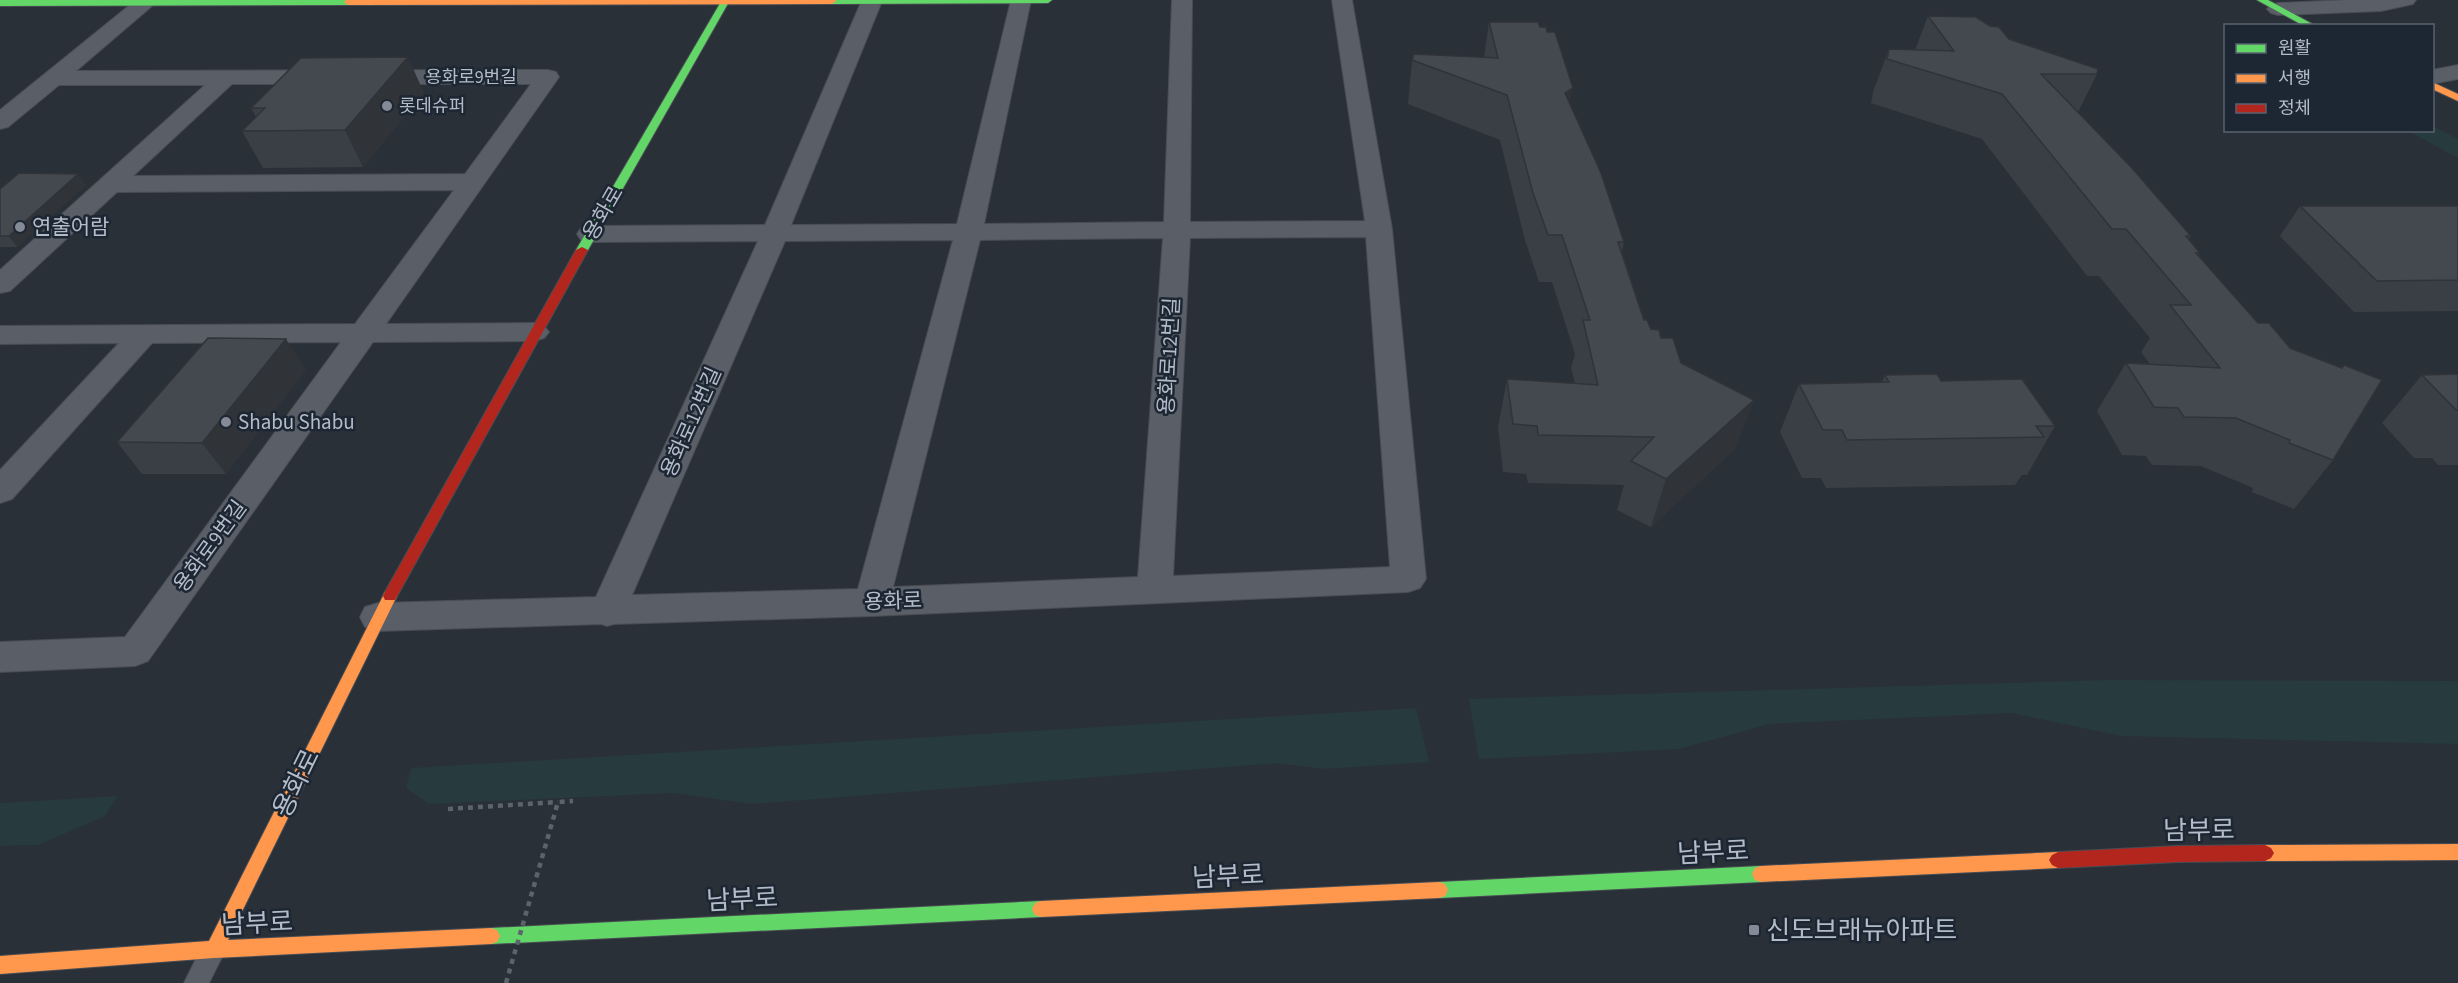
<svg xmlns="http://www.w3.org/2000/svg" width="2458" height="983" font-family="'Source Sans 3','Noto Sans KR',sans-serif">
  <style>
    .green { fill: #273a3e }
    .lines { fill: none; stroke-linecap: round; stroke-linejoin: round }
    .lane-casing { stroke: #484c53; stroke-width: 2 }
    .street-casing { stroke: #484c53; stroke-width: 2 }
    .fast-casing { stroke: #484c53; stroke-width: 2 }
    .slow-casing { stroke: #484c53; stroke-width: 2 }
    .jam-casing { stroke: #484c53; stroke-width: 2 }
    .path { stroke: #5d636a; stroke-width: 4.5; stroke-dasharray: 5 5; stroke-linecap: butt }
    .lane { fill: #5a5e66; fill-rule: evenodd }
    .street { fill: #5a5e66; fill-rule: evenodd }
    .fast { fill: #63d668; fill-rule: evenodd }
    .slow { fill: #ff974d; fill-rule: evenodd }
    .jam { fill: #b3261e; fill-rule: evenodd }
    .path-bridge { stroke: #5d636a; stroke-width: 4.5; stroke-dasharray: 5 5; stroke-linecap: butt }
    .wall { fill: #3a3f45 }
    .shaded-wall { fill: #303338 }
    .building { fill: #444950; stroke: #303338; stroke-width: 1.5 }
    .poi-dot { fill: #848b96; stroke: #1d2633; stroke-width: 2 }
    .labels { text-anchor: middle; stroke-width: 5; stroke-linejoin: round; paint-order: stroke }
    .far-street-label { font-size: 18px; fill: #b4bcc9; stroke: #1d2633 }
    .far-poi-label { font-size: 18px; fill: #b4bcc9; stroke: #1d2633; text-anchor: start }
    .street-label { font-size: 21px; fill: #b4bcc9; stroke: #1d2633 }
    .poi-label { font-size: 21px; fill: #b4bcc9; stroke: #1d2633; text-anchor: start }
    .near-street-label { font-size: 26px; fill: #b4bcc9; stroke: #1d2633 }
    .near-poi-label { font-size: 26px; fill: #b4bcc9; stroke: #1d2633; text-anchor: start }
  </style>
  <rect width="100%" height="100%" fill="#2a3038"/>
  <!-- green -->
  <path class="green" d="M2433 126 2458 139V158L2408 131 2432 130Z
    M2108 680 2458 681V744L2121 736 2012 713 1769 724 1679 749 1479 759 1469 699Z
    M1416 708 1429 762 1324 769 1277 763 751 804 674 793 429 804 406 788 411 768Z
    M118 796 105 816 38 845 0 846V803Z"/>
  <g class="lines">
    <!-- lane casing -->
    <g class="lane-casing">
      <path id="lane" d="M213 940 222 943 225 951 209 983H184L204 943Z"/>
    </g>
    <!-- street casing -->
    <g class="street-casing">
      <path id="street" d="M136 0H159L76 71 548 70 556 72 559 77 386 324 534 323 544 326 549 332 544 338 534 341 373 342 148 661 135 666 0 672V642L125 637 341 342 152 343 12 499 0 503V470L119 343 0 344V326L355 324 454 190 117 192 10 291 0 293V270L205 85H59L8 127 0 129V110ZM232 84H531L465 174 133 176Z
        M862 0 882 1 791 225 957 224 1011 0H1031L984 224 1164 222 1172 0H1192L1190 222 1365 221 1332 0H1352L1392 229 1426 579 1420 588 1408 592 872 616 614 624 607 626 601 624 378 631 365 627 360 617 365 607 378 603 596 597 758 241 590 242 581 240 577 234 581 228 590 226 765 225ZM1366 237 1390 567 1173 576 1190 238ZM1163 238 1138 577 893 587 980 240ZM953 240 858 589 632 595 785 241Z
        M2347 0H2416L2413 4 2381 11 2278 15 2271 13 2267 9 2271 5 2278 3Z
        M2458 65V79L2432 84V70Z"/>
    </g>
    <!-- fast casing -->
    <g class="fast-casing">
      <path id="fast" d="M0 0H350L352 2 348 5 0 6Z
        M722 0H730L588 250 582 253 578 252 576 250Z
        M828 0H1052L1048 3 832 4Z
        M2257 0H2268L2316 26H2304Z
        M1761 866 1767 868 1770 874 1767 880 1761 882 1439 898 1433 896 1430 890 1433 884 1439 882Z
        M1041 901 1047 903 1050 909 1047 915 1041 917 491 944 485 942 482 936 485 930 491 928Z"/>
    </g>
    <!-- slow casing -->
    <g class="slow-casing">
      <path id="slow" d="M346 0H836V1L832 4 348 5 344 2Z
        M2432 82 2458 94V101L2432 89Z
        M390 590 395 592 397 596 228 940 491 928 497 930 500 936 497 942 491 944 214 958 0 974V956L209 941 383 596 385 592Z
        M2458 844V860L2265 861 2259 858 2256 853 2259 848 2265 845Z
        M2058 852 2064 855 2067 860 2064 865 2058 868 1761 882 1755 880 1752 874 1755 868 1761 866Z
        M1439 882 1445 884 1448 890 1445 896 1439 898 1041 917 1035 915 1032 909 1035 903 1041 901Z"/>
    </g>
    <!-- jam casing -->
    <g class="jam-casing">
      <path id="jam" d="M582 247 588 250 395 600H385L383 596 385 592 576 250Z
        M2265 845 2271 848 2274 853 2271 858 2265 861 2178 862 2058 868 2052 865 2049 860 2052 855 2058 852 2178 846Z"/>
    </g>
    <!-- path -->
    <path class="path" d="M448 809 558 802"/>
    <!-- lane -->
    <use href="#lane" class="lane"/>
    <!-- street -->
    <use href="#street" class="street"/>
    <!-- fast -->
    <use href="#fast" class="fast"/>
    <!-- slow -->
    <use href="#slow" class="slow"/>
    <!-- jam -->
    <use href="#jam" class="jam"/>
    <!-- path-bridge -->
    <path class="path-bridge" d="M506 983 558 802 573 801"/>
  </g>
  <!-- wall -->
  <path class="wall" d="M1928 16 2009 39 2097 74 2078 112 2191 236 2189 240 2200 253 2199 255 2333 460 2294 509 2252 492 2253 488 2201 466 2152 465 2146 456 2122 455 2097 411 2126 363 2150 364 2141 352 2150 338 2099 276H2087L1982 139 1871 103 1873 92 1889 49 1915 50Z
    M1489 22 1570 105 1624 242 1622 251 1644 320 1651 329 1661 338 1681 363 1736 448 1651 527 1617 510 1624 485 1528 483 1526 474 1503 472 1498 427 1507 379 1575 383 1571 368 1575 354 1552 282H1539L1525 240 1500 140 1408 104 1412 60 1484 57Z
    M424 93 363 167 263 168 242 131 256 117 251 108Z
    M78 174 86 185 17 247H0V189Z
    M2300 206H2458V311L2354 312 2280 236Z
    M306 370 226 474H142L117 442Z
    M2458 374V465H2438L2432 458H2414L2382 423 2422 375Z
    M1885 375 1941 381 2055 426 2027 475H2022L2015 485 1826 488 1821 478H1802L1780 432 1799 384 1882 382Z"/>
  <!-- shaded-wall -->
  <path class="shaded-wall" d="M408 57 424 93 363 167 345 130Z
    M1573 88 1565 132V93Z
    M78 174 86 185 17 247 9 236Z
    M286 339 306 370 226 474 202 443Z
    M1754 400 1736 448 1651 527 1666 479Z"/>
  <!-- building -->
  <path class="building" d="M1928 16 1976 17 1990 26 1999 27 2009 39 2098 69 2097 74H2041L2131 167 2191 236H2186L2200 253H2196L2258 323H2269L2290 348 2342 368 2344 365 2382 380 2333 460 2289 443 2290 440 2236 418 2184 417 2178 408 2154 407 2126 363 2220 368 2170 305H2191L2126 229H2112L2002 94 1887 59 1889 49 1954 51Z
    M1489 22H1538L1540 27H1546L1547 32H1555L1573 88 1565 93 1601 173 1624 242H1618L1644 320H1647L1651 329 1659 330 1661 338H1673L1681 363 1754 400 1666 479 1631 461 1654 437 1538 435 1537 426 1513 424 1507 379 1598 385 1583 320H1590L1562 235H1548L1533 193 1507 95 1412 60 1414 54 1498 58Z
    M408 57 345 130 242 131 265 108H251L301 58Z
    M19 173 78 174 9 236H0V189Z
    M2300 206H2458V280L2377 281Z
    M208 338 286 339 202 443 117 442Z
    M1937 374 1941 381 2022 379 2055 426H2036L2044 437 1847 440 1842 430H1823L1799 384 1889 382 1885 375Z
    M2458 374V410H2456L2422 375Z"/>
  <!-- markers -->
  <g class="poi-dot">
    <circle cx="387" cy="106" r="6"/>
    <circle cx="20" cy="227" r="6"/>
    <circle cx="226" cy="422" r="6"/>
    <rect x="1748" y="924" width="12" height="12" rx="3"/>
  </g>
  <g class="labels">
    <!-- far-street labels -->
    <g class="far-street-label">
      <text x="471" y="83">용화로9번길</text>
    </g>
    <!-- far-poi labels -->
    <g class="far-poi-label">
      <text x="399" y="112">롯데슈퍼</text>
    </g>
    <!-- street labels -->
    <g class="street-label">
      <text transform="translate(603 213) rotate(-60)" y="7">용화로</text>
      <text transform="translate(1169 356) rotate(-87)" y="7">용화로12번길</text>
      <text transform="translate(691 422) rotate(-66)" y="7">용화로12번길</text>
      <text transform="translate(210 546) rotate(-54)" y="7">용화로9번길</text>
      <text transform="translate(893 601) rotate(-2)" y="7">용화로</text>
    </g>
    <!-- poi labels -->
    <g class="poi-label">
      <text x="32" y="234">연출어람</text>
      <text x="238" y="429">Shabu Shabu</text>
    </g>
    <!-- near-street labels -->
    <g class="near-street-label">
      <text transform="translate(296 783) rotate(-64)" y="9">용화로</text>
      <text transform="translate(2199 830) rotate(-1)" y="9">남부로</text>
      <text transform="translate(1713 852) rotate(-3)" y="9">남부로</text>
      <text transform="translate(1228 876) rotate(-3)" y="9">남부로</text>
      <text transform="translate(742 899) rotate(-3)" y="9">남부로</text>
      <text transform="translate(257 923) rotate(-3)" y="9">남부로</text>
    </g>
    <!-- near-poi labels -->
    <g class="near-poi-label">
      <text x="1766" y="939">신도브래뉴아파트</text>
    </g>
  </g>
  <!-- legend -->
  <rect x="2224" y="24" width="210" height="108" fill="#1d2633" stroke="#59626f" stroke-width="1.5"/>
  <rect x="2236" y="44" width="30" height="9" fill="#63d668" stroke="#59626f" stroke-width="1.5"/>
  <text x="2278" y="54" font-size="18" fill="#b4bcc9">원활</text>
  <rect x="2236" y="74" width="30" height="9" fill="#ff974d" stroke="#59626f" stroke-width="1.5"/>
  <text x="2278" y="84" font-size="18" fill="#b4bcc9">서행</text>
  <rect x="2236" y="104" width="30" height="9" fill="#b3261e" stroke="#59626f" stroke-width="1.5"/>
  <text x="2278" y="114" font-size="18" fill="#b4bcc9">정체</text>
</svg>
